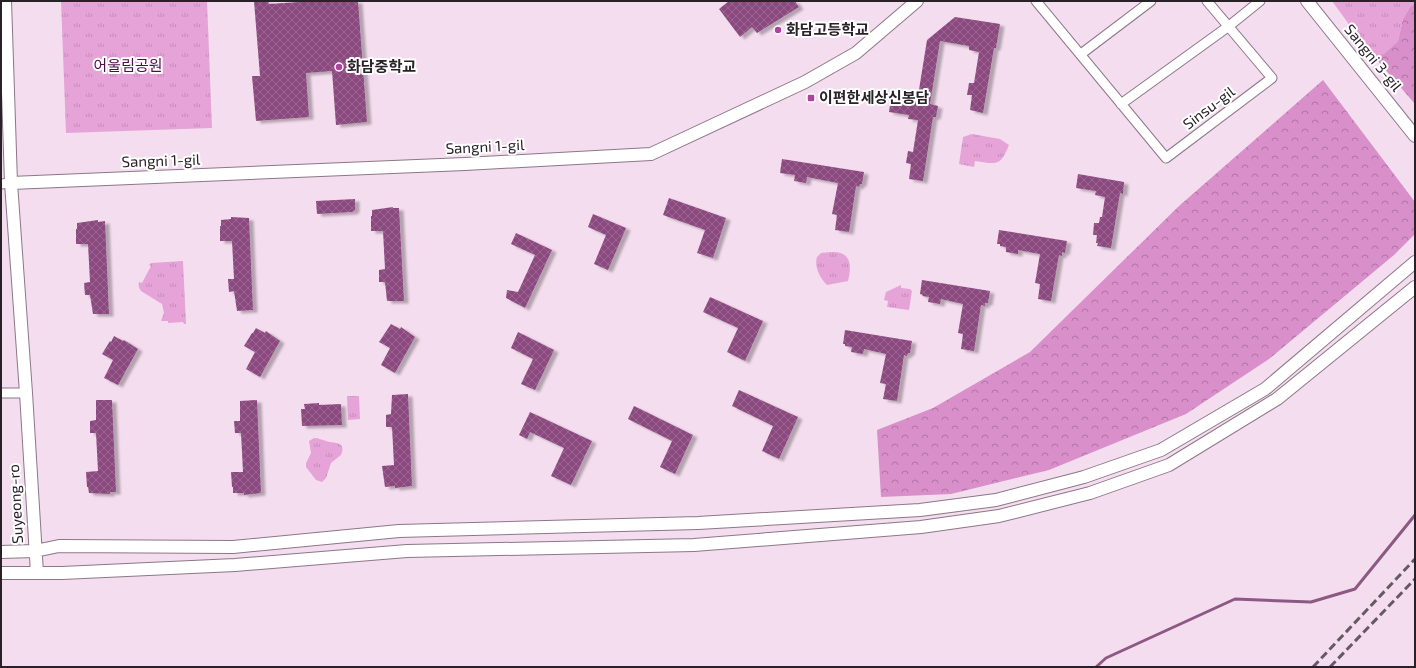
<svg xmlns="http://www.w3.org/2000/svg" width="1416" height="668" font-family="'Exo 2','Noto Sans KR',sans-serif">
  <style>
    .grass { fill: url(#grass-tufts) }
    .forest { fill: url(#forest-crowns) }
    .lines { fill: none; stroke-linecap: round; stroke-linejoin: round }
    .stream { stroke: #8c5983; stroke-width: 3 }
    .building { fill: url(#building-cross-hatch); filter: url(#shadow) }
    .street-casing { stroke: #8c7787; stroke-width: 11 }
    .secondary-casing { stroke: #8c7787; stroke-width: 14 }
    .street { stroke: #fff; stroke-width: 9 }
    .secondary { stroke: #fff; stroke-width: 12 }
    .rail { stroke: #655963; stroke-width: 3; stroke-dasharray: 8 4; stroke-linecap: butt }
    .poi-dot { fill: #b042a0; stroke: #fff; stroke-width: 1.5 }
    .labels { text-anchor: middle; stroke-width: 4; stroke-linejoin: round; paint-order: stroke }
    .poi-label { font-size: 15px; font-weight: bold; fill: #292128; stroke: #fff; text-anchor: start }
    .street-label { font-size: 15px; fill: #292128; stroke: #fff }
    .park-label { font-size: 15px; fill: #4f0e47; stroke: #fff }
  </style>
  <defs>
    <pattern id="grass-tufts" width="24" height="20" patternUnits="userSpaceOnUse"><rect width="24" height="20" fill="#e6a3d8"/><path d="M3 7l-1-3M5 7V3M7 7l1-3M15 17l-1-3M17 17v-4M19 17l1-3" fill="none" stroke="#c58cb9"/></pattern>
    <pattern id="forest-crowns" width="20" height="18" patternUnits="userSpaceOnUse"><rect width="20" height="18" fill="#d98fca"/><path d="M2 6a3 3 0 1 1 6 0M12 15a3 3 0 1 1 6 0" fill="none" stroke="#b074a4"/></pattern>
    <pattern id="building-cross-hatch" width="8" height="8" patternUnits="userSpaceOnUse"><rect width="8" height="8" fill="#8c4980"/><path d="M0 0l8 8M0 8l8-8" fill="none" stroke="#996690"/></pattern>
    <filter id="shadow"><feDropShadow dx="4.5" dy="2.5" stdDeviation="1" flood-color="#0004"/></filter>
  </defs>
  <rect width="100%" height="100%" fill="#f4ddee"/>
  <!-- grass -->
  <path class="grass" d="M61 1H207L212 128 66 133Z
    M1332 1H1415V3L1410 7 1403 19 1398 41 1377 60 1361 46 1348 23Z
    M972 134 1000 139 1009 145C1000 167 997 164 975 161L974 167 959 164 963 137Z
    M831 252C851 251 852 265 848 281L827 285C820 278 814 267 817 257L821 253Z
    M183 261 186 324H184L183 322 168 323V321H161L164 313 162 304 141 291C139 288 138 286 139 282L142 283 151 266 149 265 151 263Z
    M901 285V288L910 289 912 291 909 310 887 307 888 301 884 300 886 292Z
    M347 396H359L360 419 348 420Z
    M314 438C319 438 322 440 326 441 333 444 347 440 341 455L331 463 326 478 322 482 316 480 306 467V463L311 453 309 441Z"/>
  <!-- forest -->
  <path class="forest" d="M1415 3V104L1377 60 1398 41 1403 19 1410 7Z
    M1323 80 1415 202V234L1394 255 1269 359 1186 414 1049 470 951 494 881 497 877 430 933 408 1030 352 1179 206Z"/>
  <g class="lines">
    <!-- stream -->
    <path class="stream" d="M1096 667 1106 658 1235 599 1311 602 1355 589 1415 515"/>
  </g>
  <!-- building -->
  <path class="building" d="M254 1H268L269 4 314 1H358L367 122 336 125 332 71 306 73 309 117 256 121 252 76H260Z
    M729 1H795L799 7 757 33 752 27 740 37 719 9Z
    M955 17 1000 24 996 48H994L983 113 970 110 972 95H967L969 83H974L979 52 969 50V46L940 41 930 104 938 106 936 117H933L923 181 909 179 911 164 906 163 908 151 913 152 918 120 908 119 909 115 889 112 891 98 917 102 927 40Z
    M782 159 864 172 862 184H860L859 187 856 186 849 232 835 230 837 215 832 214 838 183 807 177 806 183 794 181 795 175 780 173Z
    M1078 174 1124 182 1123 194 1120 193 1111 248 1097 246 1098 243H1096L1097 235H1093L1094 223H1099L1100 217H1102L1105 197 1095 195 1096 191 1076 188Z
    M669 198 726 218 713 258 697 253 705 230 663 215Z
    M355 199V210L352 212 317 214 316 201Z
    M393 207V208H399L404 301H387L385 282H379V270L385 269 383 231H371V216H372V210Z
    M593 214 626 228 608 270 594 264 606 235 588 227Z
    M231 217 249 218 253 310 237 311 234 291 229 292 228 279H234L232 241H220V226H221V220L231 219Z
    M98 220V222L105 221 109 314H93L90 295H85L84 283 90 282 88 244H76V229H77V223Z
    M999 230 1067 241 1065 253 1062 252V256L1059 255 1051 301 1038 299 1040 284 1035 283 1040 254 1018 250V254L1006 252V247L1000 246V244H997Z
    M516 233 552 250 525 308 506 298 507 290 518 292 535 255 511 244Z
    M922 280 990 291 988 303H985V306L981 305 974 351 961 349 963 334 958 333 963 304 941 299 940 304 928 302 929 297 922 296 923 295 920 294Z
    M710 297 763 321 745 361 727 352 738 328 703 312Z
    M391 324 400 329 401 327 415 337 395 373 381 365 390 348 379 342Z
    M256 328 265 333 266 331 280 341 260 377 246 369 255 352 244 346 252 333H253Z
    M845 330 912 341 910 353H908L907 356 904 355 897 401 883 399 886 384 880 383 886 354 864 349 863 354 851 352 852 347 845 346V344H843Z
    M518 332 554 350 535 390 521 384 533 359 511 348Z
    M114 336 123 341 124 340 138 349 118 385 104 378 113 360 102 354 110 341 111 342Z
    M739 390 798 417 779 459 762 451 773 426 732 406Z
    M408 394 412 486 395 488V486L385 487 382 466 394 465 392 427H386V415L391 414 392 395Z
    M96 400H112L116 492H110V494L89 493 88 487H87L86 472 98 471 96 433H90V421L96 420Z
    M257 400 261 493 244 495V493H233V487H232L231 472H243L241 433H235L234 421H240V401Z
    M319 403V405L341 404 342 425 302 426 301 409H305L304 404Z
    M634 406 693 435 675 474 660 467 672 441 628 419Z
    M530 412 592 441 571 485 551 476 564 448 530 432 527 439 519 435Z"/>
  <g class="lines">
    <!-- street casing -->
    <g class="street-casing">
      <path id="street" d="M1036 1 1166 158 1272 78 1207 1
        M1081 54 1151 1
        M1121 104 1229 26 1260 1
        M1 184 11 183
        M1 393H26"/>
    </g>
    <!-- secondary casing -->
    <g class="secondary-casing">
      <path id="secondary" d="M5 1 11 183 26 393 37 573
        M1307 1 1415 136
        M11 183 465 164 651 154 805 82 856 53 917 1
        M1 552 35 551 59 546 233 547 399 531 698 523 920 510 996 500 1084 477 1161 450 1265 389 1415 262
        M1 573H62L235 565 407 551 694 545 921 527 999 516 1090 493 1169 465 1277 399 1415 287"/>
    </g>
    <!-- street -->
    <use href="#street" class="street"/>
    <!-- secondary -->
    <use href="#secondary" class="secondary"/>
    <!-- rail -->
    <path class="rail" d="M1313 667 1415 559
      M1330 667 1415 579"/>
  </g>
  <!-- markers -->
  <g class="poi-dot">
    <circle cx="778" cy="30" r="4"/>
    <circle cx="339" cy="67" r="4"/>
    <rect x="807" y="94" width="8" height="8" rx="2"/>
  </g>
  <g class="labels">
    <!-- poi labels -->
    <g class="poi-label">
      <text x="786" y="35">화담고등학교</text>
      <text x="347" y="72">화담중학교</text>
      <text x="819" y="103">이편한세상신봉담</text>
    </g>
    <!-- street labels -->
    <g class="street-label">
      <text transform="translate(1373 58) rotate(51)" y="5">Sangni 3-gil</text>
      <text transform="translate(1209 108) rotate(-37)" y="5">Sinsu-gil</text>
      <text transform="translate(485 147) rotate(-3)" y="5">Sangni 1-gil</text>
      <text transform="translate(161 161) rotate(-2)" y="5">Sangni 1-gil</text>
      <text transform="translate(16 504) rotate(-93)" y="5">Suyeong-ro</text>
    </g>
    <!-- park labels -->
    <g class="park-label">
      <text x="128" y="71">어울림공원</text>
    </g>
  </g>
  <!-- border -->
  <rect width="1416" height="668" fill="none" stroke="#292128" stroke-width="4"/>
</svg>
